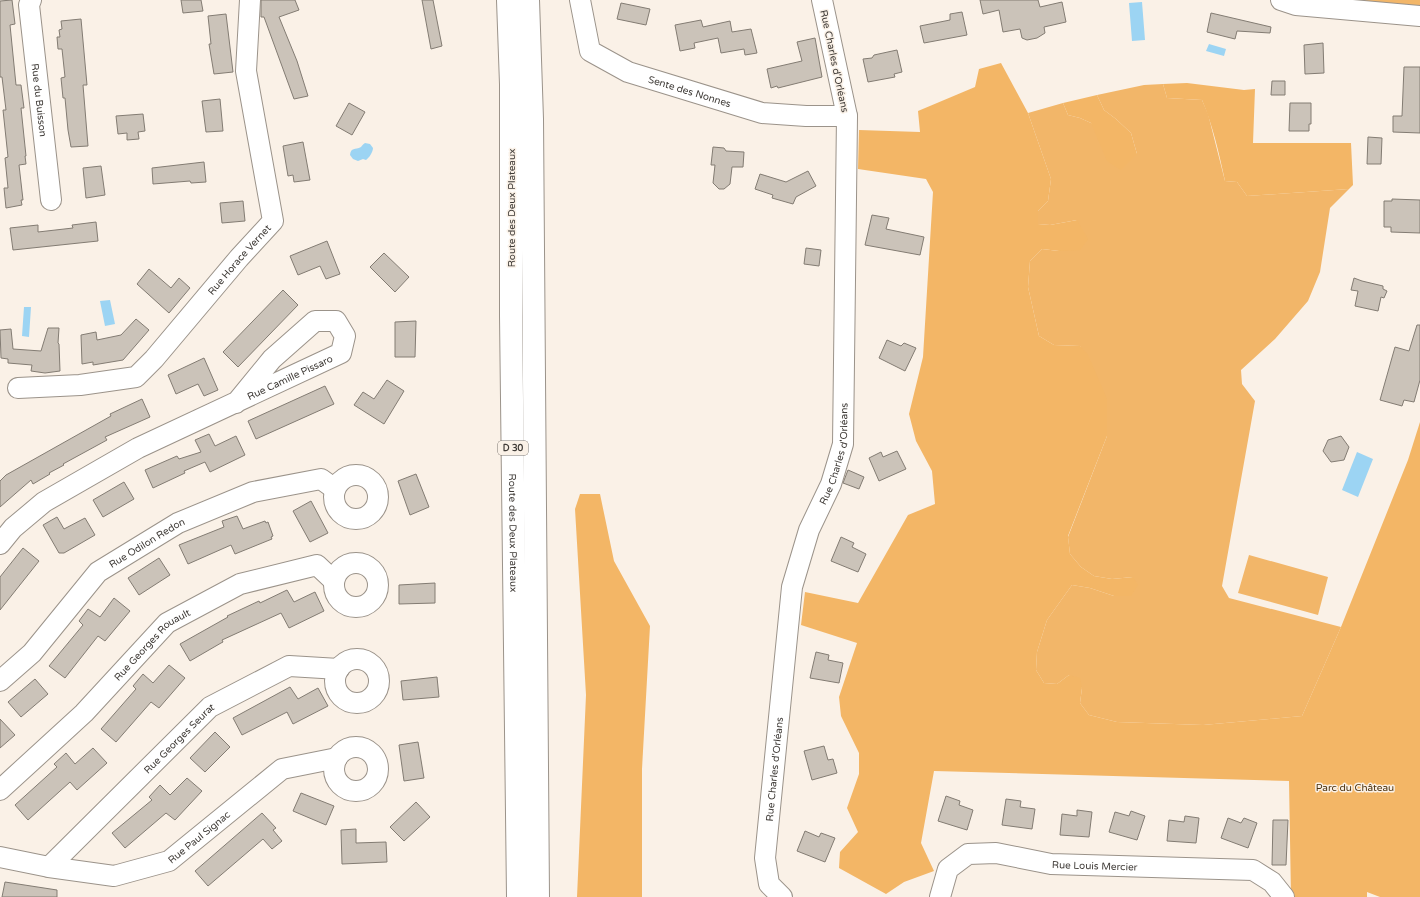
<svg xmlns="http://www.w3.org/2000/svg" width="1420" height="897" font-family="'Varela Round',sans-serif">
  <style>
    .green { fill: #f2b669 }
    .forest { fill: #f3b666 }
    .water { fill: #9cd4f3 }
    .building { fill: #cbc3b9; stroke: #837c73 }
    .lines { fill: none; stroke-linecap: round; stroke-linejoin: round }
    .minor-casing { stroke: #9b938a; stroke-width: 22 }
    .major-casing { stroke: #9b938a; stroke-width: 24 }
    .minor { stroke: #fff; stroke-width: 20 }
    .major { stroke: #fff; stroke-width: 22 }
    .labels { text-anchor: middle; stroke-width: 3; stroke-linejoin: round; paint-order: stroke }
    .shield { fill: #faf1e7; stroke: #78726c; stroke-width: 1 }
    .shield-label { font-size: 9px; font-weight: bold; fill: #403c38 }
    .street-label { font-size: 10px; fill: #403c38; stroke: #faf1e7 }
    .park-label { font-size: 10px; fill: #4a310e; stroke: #faf1e7 }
  </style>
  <rect width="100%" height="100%" fill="#faf1e7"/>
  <!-- green -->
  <path class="green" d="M1314 0H1420V10Z
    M1163 84 1167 98 1202 100 1208 114 1225 181 1237 182 1247 196 1349 189 1330 208 1320 272 1308 301 1275 339 1241 370 1242 384 1255 401 1222 586 1229 598 1341 627 1302 716 1203 725 1117 722 1089 715 1080 703 1082 688 1069 675 1057 684 1044 683 1036 670 1037 652 1047 620 1072 585 1090 588 1114 596 1133 577 1112 579 1094 576 1081 567 1070 554 1068 537 1107 436 1080 346 1054 345 1039 336 1028 287 1030 261 1042 249 1059 251 1077 220 1050 225 1038 224V211L1048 201 1051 179 1028 113 1063 103 1068 115 1080 118 1091 123 1137 154 1131 133 1116 119 1104 110 1097 95 1144 85Z
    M1249 555 1328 577 1318 615 1238 593Z"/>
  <!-- forest -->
  <path class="forest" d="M1001 63 1028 113 1051 179 1048 201 1038 211V224L1050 225 1077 220 1088 239 1080 250 1059 251 1042 249 1030 261 1028 287 1039 336 1054 345 1080 346 1088 355 1107 399V436L1068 536 1070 554 1081 567 1094 576 1112 579 1133 577 1138 585 1131 596H1114L1090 588 1072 585 1047 620 1037 652 1036 670 1044 683 1057 684 1069 675 1080 678 1082 688 1080 703 1089 715 1117 722 1203 725 1302 716 1341 627 1408 460 1420 422V897H1380L1367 892V897H1291L1289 781 934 771 921 843 934 871 904 882 886 894 839 868 840 852 858 832 847 808 859 774V753L841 716 839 697 857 643 801 625 805 592 858 603 908 515 935 504 932 471 916 441 909 414 923 357 933 192 926 179 858 169 859 130 920 132 918 111 975 87 979 69Z
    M1187 83 1244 90 1255 89 1253 143H1351L1353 185 1349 189 1247 196 1237 182 1225 181C1219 153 1213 126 1202 100L1167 98 1163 84Z
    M1097 95 1104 110 1116 119 1131 133 1137 154 1121 170 1107 161 1091 123 1080 118 1068 115 1063 103Z
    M580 494H600L614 561 650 626 642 769V897H577L586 695 575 509Z"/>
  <!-- water -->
  <path class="water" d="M1142 2 1145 40 1132 41 1129 3Z
    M1209 44 1226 49 1224 56 1206 51Z
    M365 143 370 144 373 148C373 152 369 158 366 160L363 159 358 161 353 159 350 155C351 147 355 150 361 147 362 146 363 144 365 143Z
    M110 300 115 324 105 326 100 301Z
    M24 307H31L29 337 22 336Z
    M1357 452 1373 459 1358 497 1342 490Z"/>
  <!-- building -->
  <path class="building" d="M12 0 15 24 10 25 16 85H21L24 108H21L26 156H25L26 164 19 165 23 200H21L22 205 6 208 4 188H8L5 158 8 157 3 110H6L2 77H0V1Z
    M181 0H201L203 11 183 13Z
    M261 0H295L299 10 279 17 297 61 308 96 294 99 264 17H261Z
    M422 0H433L442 46 431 49Z
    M980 0H1038L1040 7 1062 2 1066 22 1044 27 1045 33 1037 38 1027 40 1022 38 1020 29 1003 32 999 10 983 14Z
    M621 3 650 9 646 25 617 19Z
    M962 12 967 35 924 43 920 26 950 20V14Z
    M1211 13 1271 27 1270 33 1237 31 1235 39 1207 32Z
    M226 14 233 72 214 74 209 44H211L208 16Z
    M81 19 87 85H83L88 146 71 147 68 130 65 98H63L61 78 65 77 62 49H58L57 37H60L59 30 62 29 61 21Z
    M701 20 703 27 730 21 732 32 751 29 757 53 745 55 744 49 721 53 718 38 694 43 695 48 680 51 675 25Z
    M815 38 822 77 778 88 777 86 771 88 767 69 802 61 797 42Z
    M1323 43 1324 73 1305 74 1304 45Z
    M897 50 902 72 894 74 895 77 868 82 863 59 872 58 874 55Z
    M1404 67H1420V133L1393 132V116H1402Z
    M1272 81H1285V95H1271Z
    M220 99 223 131 206 132 202 101Z
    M349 103 365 112 352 135 336 126Z
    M1290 103H1311V124H1309V131H1289Z
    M143 114 145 131 138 132 139 139 127 140V133L118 134 116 116Z
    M1368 137 1382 138 1381 164H1367Z
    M303 142 310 180 294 182 293 175 288 176 283 146Z
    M713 147 724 148 726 151 744 152 743 167H732L730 184 724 189H719L713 183 715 165H711Z
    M204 162 206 182 191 183 190 181 153 184 152 168Z
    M101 166 105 195 86 198 83 168Z
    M808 171 816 186 796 197 793 204 772 198 773 195 755 189 760 174 786 182Z
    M1392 199 1420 200V233L1391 232V227H1384V201H1392Z
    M243 201 245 221 222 223 220 203Z
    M872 215 889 218 886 229 924 237 920 255 865 245Z
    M96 222 98 241 13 250 10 228 38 225V232L73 228 72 225Z
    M327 241 340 274 326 279 320 266 298 275 290 256Z
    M806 248 821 250 819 266 804 264Z
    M384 253 409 277 395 292 370 267Z
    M149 269 171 288 179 278 190 288 169 313 137 284Z
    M1354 278 1362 281 1383 286V289L1387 291 1384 298 1381 297 1378 311 1355 306 1358 291 1351 290Z
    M283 290 298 305 238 367 223 352Z
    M136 319 149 330 123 360 93 365V362L82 364 81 335 96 332 97 340 121 335Z
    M416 321 415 357H395V322Z
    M1417 325H1420V380L1414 402 1404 400 1402 406 1380 400 1395 347 1409 351Z
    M48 328H59L58 343 59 344 60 371 45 373 31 371 32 365 8 363V359L1 358 0 330 11 329 13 349 41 351Z
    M887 340 901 346 904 343 916 348 905 371 879 358Z
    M204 358 218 390 204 396 198 384 176 394 168 375Z
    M387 380 404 391 384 424 354 405 363 392 374 399Z
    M325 386 334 404 256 439 248 421Z
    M142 399 150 417 105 437 107 440 63 464 64 465 49 473 50 474 33 484 31 480 0 507V481L6 475 111 416 110 414Z
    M209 434 215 446 236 436 245 455 210 472 205 462 184 471 185 473 153 488 145 470 177 456 179 459 201 452 195 440Z
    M1341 436 1349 447 1344 460 1331 462 1323 451 1328 440Z
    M897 451 906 469 879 481 869 458 881 452 883 457Z
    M848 470 864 477 859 489 843 483Z
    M416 474 429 507 410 515 398 481Z
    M124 482 134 499 103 517 93 500Z
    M311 501 328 533 310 542 293 511Z
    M237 516 243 529 265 521 266 523 268 522 273 536 271 537 272 539 235 554 231 545 188 564 179 545 224 527 222 521Z
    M57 517 64 529 85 518 95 535 64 553H59L43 525Z
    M841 537 854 543 852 547 866 554 858 572 831 561Z
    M23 548 39 561 0 610V577Z
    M159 558 170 575 139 595 128 578Z
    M435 583V603L399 604V585Z
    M287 590 294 602 315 592 324 611 289 628 281 613 222 640 223 642 221 643 190 661 180 644 228 617 227 616 259 601 260 603Z
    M114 598 130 611 105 641 98 636 65 678 49 666 83 625 79 621 88 609 100 617Z
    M816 652 829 655 828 660 843 663 839 683 810 678Z
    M169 665 185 678 159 708 151 702 116 742 101 729 136 689 133 686 143 674 153 683Z
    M437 677 439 697 403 700 401 681Z
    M35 679 48 694 21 717 8 702Z
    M290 687 298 699 318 688 328 706 293 724 287 712 242 735 233 718Z
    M0 719 15 735 0 748Z
    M215 732 230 747 205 772 190 758Z
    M418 742 424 778 404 781 399 745Z
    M824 746 828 760 833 759 837 773 812 780 804 751Z
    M93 748 107 763 77 790 70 782 28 820 15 805 57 767 54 764 66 753 75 764Z
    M187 778 202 791 175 820 166 813 125 848 112 833 152 800 149 797 160 785 170 795Z
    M301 793 334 806 326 825 293 811Z
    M946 796 960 801 959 805 973 810 967 830 938 821Z
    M1006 799 1021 801 1020 807 1035 809 1032 829 1002 825Z
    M416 802 430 817 404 841 390 827Z
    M1077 810 1092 812 1089 837 1060 835 1062 814 1077 816Z
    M1131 811 1145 816 1137 840 1109 832 1115 812 1129 816Z
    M262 813 276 828 273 830 282 841 272 849 263 839 208 886 195 871Z
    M1185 816 1199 818 1196 843 1167 841 1169 820 1184 822Z
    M1228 818 1241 823 1244 818 1257 823 1248 848 1221 838Z
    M1273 820H1288L1286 865H1272Z
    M356 829V843L386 842 387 862 342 864 341 830Z
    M805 831 819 837 821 833 835 838 825 862 797 851Z
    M5 882 57 890V897H2Z"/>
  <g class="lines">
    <!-- minor casing -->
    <g class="minor-casing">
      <g id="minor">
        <path id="s1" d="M31 0 29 5 51 200"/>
        <path id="s2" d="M580 0 590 51 628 72 762 113 806 116H847"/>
        <path d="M1281 0 1296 5 1420 16"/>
        <path id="s3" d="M18 388 80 385 136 377 154 359 239 258 273 221 246 71 250 0"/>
        <circle cx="356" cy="497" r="22"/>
        <path id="s4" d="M0 544 13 528 44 502 138 448 341 353 345 336 336 321H315L272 359 236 403"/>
        <circle cx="356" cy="585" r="22"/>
        <circle cx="357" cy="681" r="22"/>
        <path id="s5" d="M0 681 32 653 98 572 178 523 253 492 321 479 335 489"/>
        <circle cx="356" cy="769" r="22"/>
        <path id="s6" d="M0 790 84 713 167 623 240 584 317 565 334 581"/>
        <path id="s7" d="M0 857 49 867 114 876 169 861 282 769 337 758"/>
        <path id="s8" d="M49 867 210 707 289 666 339 669"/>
        <path id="s9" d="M782 897 769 884 765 858 792 587 809 530 831 484 843 444 847 116 822 0"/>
        <path id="s10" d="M940 897 948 869 968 854 996 853 1051 864 1253 870 1272 882 1284 897"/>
      </g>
    </g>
    <!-- major casing -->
    <g class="major-casing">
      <g id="major">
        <path id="s11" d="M508 0 511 84V316L518 897"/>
        <path d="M528 0 532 119 538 897"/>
      </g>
    </g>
    <!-- minor -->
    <use href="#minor" class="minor"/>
    <!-- major -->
    <use href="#major" class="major"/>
  </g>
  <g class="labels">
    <!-- shield labels -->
    <rect class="shield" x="498" y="441" width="30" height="14" rx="3"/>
    <g class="shield-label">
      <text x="513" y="451">D 30</text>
    </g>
    <!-- street labels -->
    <g class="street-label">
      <text transform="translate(835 61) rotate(78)" y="4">Rue Charles d'Orléans</text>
      <text dy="4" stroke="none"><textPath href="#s2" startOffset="160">Sente des Nonnes</textPath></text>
      <text dy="4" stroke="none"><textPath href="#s1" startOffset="101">Rue du Buisson</textPath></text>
      <text transform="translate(511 208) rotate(-90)" y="4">Route des Deux Plateaux</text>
      <text dy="4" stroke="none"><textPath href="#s3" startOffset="275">Rue Horace Vernet</textPath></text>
      <text dy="4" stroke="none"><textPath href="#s4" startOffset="337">Rue Camille Pissaro</textPath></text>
      <text dy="4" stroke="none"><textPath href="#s9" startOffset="458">Rue Charles d'Orléans</textPath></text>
      <text dy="4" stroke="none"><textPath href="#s11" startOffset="533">Route des Deux Plateaux</textPath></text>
      <text dy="4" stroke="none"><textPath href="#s5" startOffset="204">Rue Odilon Redon</textPath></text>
      <text dy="4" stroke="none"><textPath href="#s6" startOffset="211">Rue Georges Rouault</textPath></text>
      <text dy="4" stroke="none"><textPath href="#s8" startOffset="183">Rue Georges Seurat</textPath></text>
      <text dy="4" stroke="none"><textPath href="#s9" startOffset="134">Rue Charles d'Orléans</textPath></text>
      <text dy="4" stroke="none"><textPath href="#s7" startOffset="211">Rue Paul Signac</textPath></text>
      <text dy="4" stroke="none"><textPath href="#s10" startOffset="182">Rue Louis Mercier</textPath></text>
    </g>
    <!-- park labels -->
    <g class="park-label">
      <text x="1355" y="791">Parc du Château</text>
    </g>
  </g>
</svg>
